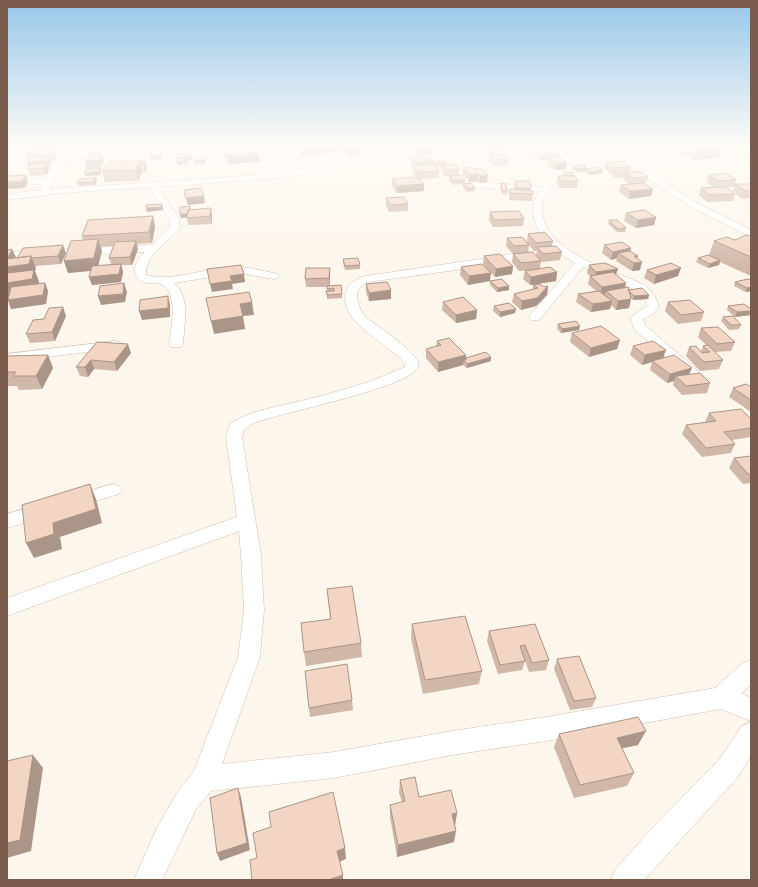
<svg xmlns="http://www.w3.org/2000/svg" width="758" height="887" font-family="'Fira Sans Condensed',sans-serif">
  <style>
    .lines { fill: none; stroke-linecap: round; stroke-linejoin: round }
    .minor-casing { stroke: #d1beb0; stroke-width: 1 }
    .minor { fill: #fff; fill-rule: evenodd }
    .wall { fill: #d1b7a8; fill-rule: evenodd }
    .shaded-wall { fill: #aa9588 }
    .building { fill: #f3d5c3; stroke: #aa9588 }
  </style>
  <rect width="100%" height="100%" fill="#fdf6ec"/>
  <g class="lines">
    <!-- minor casing -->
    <g class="minor-casing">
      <path id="minor" d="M91 145H99L86 158 63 161 50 189 260 175 321 166 410 145H424L341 167 281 178 158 187 179 219 180 228C169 242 144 255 146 275 170 282 204 269 228 267 244 266 259 270 274 273L278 274 280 276 278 278 274 279 237 273 174 283C191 298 184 324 183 344L181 347H171L169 344C171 328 176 307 169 292 168 289 163 284 160 284 157 282 152 283 148 283 127 279 134 263 145 252L7 258V252L152 245 170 227 169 219 149 187 62 193 7 200V194L41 190 43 185 23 183 7 184V178L23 177 46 180 57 157 81 154Z
        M661 145H669V151L693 159 751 154V158L693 163 664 154 623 156 697 203 751 230V237L691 207 614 156C590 158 573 169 554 184 546 191 541 201 542 211 545 247 593 264 621 275 628 278 637 281 644 285 651 290 657 298 659 307L653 314 643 319 645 325 700 373 702 376 700 379 695 380 690 379 635 330 631 321V317L647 306C643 286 600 275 583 267L539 320H531L529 317 531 314 575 263 560 254 456 270 368 282C351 289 357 304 365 317 377 326 412 349 418 362 430 386 267 414 250 425 244 428 243 431 242 437L261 555 264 610 260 657 222 764 334 752 452 731 546 717 715 688 743 663 751 660V685L742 693 751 698V721L721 709 546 741 452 755 334 778 211 791 196 809 162 880H134L156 830 178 791 194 771 238 657 244 610 241 555 239 531 7 616V598L237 517 226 437 230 424 240 418 258 411 321 396 369 382 405 367V364L399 357C386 346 366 333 355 321 340 304 341 282 366 276L554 248C536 232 526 213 539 191L468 187 447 166V162H453L473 182 536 186 540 189C545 183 550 179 556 175 592 148 619 151 661 150Z
        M115 341 120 342 122 345 120 348 7 362V354Z
        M113 484 119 486 122 490 119 494 74 507 68 505 65 501 68 497Z
        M44 503 50 505 53 510 50 515 7 528V514Z
        M751 722V756L736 779 644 880H611L615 870 654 826 718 761 742 726Z"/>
    </g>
    <!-- minor -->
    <use href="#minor" class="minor"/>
  </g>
  <!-- wall -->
  <path class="wall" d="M14 145H27L25 147H14Z
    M28 145H45L47 150 46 151 57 157 52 162H50L51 163 49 167H48L49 170 46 175 30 176 28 169 33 157H26L24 150Z
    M181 145H203V148H191V149L182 150Z
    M209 145H254L255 149 260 162 228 164 227 157 225 158 223 155 222 147H220V146L210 147Z
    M291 145H355L358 149V155L348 156 343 151 302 156 300 154 299 149 295 150 291 147Z
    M471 145H487L486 148 475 150 471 147Z
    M589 145H599V146H590Z
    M668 145H719L720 157 694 160 675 153Z
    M413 146 436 152 420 156 412 152Z
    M530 146 559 157 567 162 566 169 555 170 547 165 548 160 541 161 529 153Z
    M562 146 577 149 576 153H567L561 149Z
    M489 152 506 153V156L508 159V165L493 166 489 162V156L488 155Z
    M199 158 206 162 202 165 194 164V161Z
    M411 158 447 163V165L459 169 458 175 465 180V183L475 188V191L467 192 463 187V184L453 185 449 180V176L445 177 442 172V167H437L439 171V178L421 179 424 184V191L397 193 392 186V179H417L412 172 413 167 411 165Z
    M145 160 147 170 145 173H142L139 177 140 179 138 181 105 182 102 171Z
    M606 162 631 167 630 172 648 177 646 184H645L651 196 629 199 619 192 621 185 628 184 623 179V178H615L613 176V174H610L604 168Z
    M573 167 587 169 602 173 590 175 585 173V170L581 173 572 171Z
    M463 168 475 169 487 182 479 183 477 181 469 182 463 175Z
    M565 172 578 181 577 188H560L557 183 558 176H563Z
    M708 175 736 180 734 187H726L735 194 733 201 707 202 699 195 701 188H715L706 182Z
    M96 178 97 181 95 185 79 186 77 183Z
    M515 181 531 188V191L533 194 532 201 509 200 510 189 514 190Z
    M501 183 507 191V195L502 194 500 187Z
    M735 184H751V198L742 199 733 191Z
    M184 190 205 203 188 205 185 197Z
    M386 198 408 204V211L389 212 386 206Z
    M190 206 191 210 212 216V224L188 225 187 217 181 218 180 214Z
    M490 212 524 219 523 226 493 227 489 220Z
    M626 213 656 217 654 225 636 228 624 221Z
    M153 216 155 227 152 243 137 244 138 249 132 265H121L123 272 121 282 92 285 89 277 91 271 68 273 64 261 83 240 82 236ZM114 246 109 258 111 264 98 266 102 251 101 247Z
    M609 220 626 228 625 232H617L608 224Z
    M528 234 553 241 552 246 562 252 560 260 542 262 541 261 540 268 557 272 556 281 530 285 523 279 525 271 530 270 519 271 512 262 513 254 536 255 537 250 534 251 529 245 528 253 513 254 506 246 507 238 527 241Z
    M751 236V276L720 262 719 265 708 268 696 262 698 258 709 255 714 241 735 240Z
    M604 245 631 248 630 251 638 256 637 259 640 270 632 271 616 261 617 258 611 260 602 253Z
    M12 249 15 258 66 253 61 264 35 266 36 268 35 271 39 282V283H45L48 291 46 304 11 309 8 300 9 296H7V250Z
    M484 256 513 266 512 274 495 277 483 264Z
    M343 259 360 265V269L345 270 343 263Z
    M589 265 616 275 625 288 649 295 648 299 633 300 631 298 629 308 616 310 611 305 610 309 591 312 576 302 578 294 596 291 588 284 590 276 587 273Z
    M461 267 490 281 509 290 497 292 490 285V281L468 285 460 275Z
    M330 268V286L342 294V298L327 299V287H306L305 279Z
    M647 270 678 276 654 284 644 278Z
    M751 280V291L746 292 734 286 735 282Z
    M366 284 391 290V299L369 301 366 292Z
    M533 285 544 287 548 286 547 295 536 306 521 310 512 302 514 294 533 290Z
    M443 302 477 310 476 319 456 323 442 310Z
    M668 302 704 312 701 321 678 324 665 311Z
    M494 306 515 313 500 317 493 311Z
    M728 306 751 309V315L735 317 727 310Z
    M66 316 55 341 30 343 26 334 44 319Z
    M723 317 741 325 739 329 729 330 721 321Z
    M558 324 579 330 561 333 557 329Z
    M701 328 735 342 731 351 715 352 723 360 719 369 700 371 686 356 689 347 701 351 703 346 706 345 698 337Z
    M572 333 620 340 617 349 589 357 570 342Z
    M437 341 466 355V358L491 357V361L467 368 463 365 438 372 426 358V349L436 346Z
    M97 342 131 353 117 371 94 369 88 377 80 376 76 367Z
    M633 346 663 358 689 374 710 383 707 393 682 395 673 385 674 381 667 383 650 370 652 362 642 365 630 355Z
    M48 355 53 368 42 389 19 390 17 386H7V356Z
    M751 387V412L729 397 733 388Z
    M709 413 751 419V437L732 440 735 444 731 453 702 457 682 434 686 425 705 422Z
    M751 456V483L743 484 729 468 734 458Z
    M327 589 361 643 362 657 306 666 304 652 330 619Z
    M412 624 482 671 479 684 423 694 411 638Z
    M535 624 549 660 546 670 529 672 523 655 525 661 522 670 498 674 487 641 489 631Z
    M557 659 596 698 592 707 570 710 554 669Z
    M352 700 353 710 310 717 309 708Z
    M559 734 638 745 622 748 634 773 627 786 574 798 554 747Z
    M400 780 419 797 457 813 455 825 454 842 397 857 390 817V805L402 802 399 793Z"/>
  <!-- shaded-wall -->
  <path class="shaded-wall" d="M43 145H45L47 150 45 152 43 146Z
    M181 145H190L191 149 182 150Z
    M209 145H229V146L220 147V146L210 147Z
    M253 145H254L255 152H258L260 162 228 164 226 155Z
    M282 145 283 148 275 149 274 146Z
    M295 145H327L299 147V149L295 150Z
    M337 145H342L343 151 302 156V150Z
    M436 145V152L420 156 421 149Z
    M482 145H487L486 148 475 150V146Z
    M491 145H509L491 147Z
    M723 147 720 157 694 160 697 151Z
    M223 148H225L227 157 225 158Z
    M358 149V155L348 156V150Z
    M55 151 57 157 52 162 50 155Z
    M102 153 104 160 101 167 86 168 85 161Z
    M506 153 505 156H491V154Z
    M560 153 558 159 548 158V160L541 161 542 154Z
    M161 155 162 159 151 160 150 157Z
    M49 156 51 163 49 167H48L49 170 46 175 43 168H29L27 162Z
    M192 156V160L177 161 176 158Z
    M205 159 206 162 202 165 201 161Z
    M145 160 147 170 145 173 143 162Z
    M187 161 188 164 178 165 177 162Z
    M140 162 142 173 139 177 140 179 138 181 136 171V168Z
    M567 162 566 169 555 170 556 163Z
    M587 166 586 169 581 173 582 169Z
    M101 168V171L100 175 85 176 84 173Z
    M603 170 602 173 590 175 591 172Z
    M478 174 477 181 469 182 470 175Z
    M26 175 28 182 25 188 7 189V182Z
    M488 175 487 182 479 183 480 176Z
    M96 178 97 181 95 185 94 182Z
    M424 184V191L397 193V186Z
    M653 189 651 196 629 199 630 191Z
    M204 196 205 203 188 205 186 198Z
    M162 204 163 210 147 212 146 208Z
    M190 206 191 217 181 218 180 214Z
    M211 208 212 216V224L210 216Z
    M153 216 155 227 152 243 149 232Z
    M656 217 654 225 636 228 638 220Z
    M98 239 102 251 97 270 68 273 64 261Z
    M136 241 138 249 132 265 130 257Z
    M63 245 66 253 61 264 58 256Z
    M631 248 629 256 618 253 617 258 611 260 613 252Z
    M12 249 16 257 11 266 31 256 36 268 35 271 39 282 37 292 7 296V260Z
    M634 256H638L636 263 642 262 640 270 632 271 634 263Z
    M720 260 719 265 708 268 710 264Z
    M121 264 123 272 121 282 92 285 89 277Z
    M513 266 512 274 495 277 496 269Z
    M330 268V287L329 278Z
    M681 268 678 276 654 284 656 275Z
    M618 269 615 277 594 280 596 272Z
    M557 272 556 281 530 285 531 277Z
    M491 273 490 281 468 285 469 276Z
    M244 274 245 282 232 284 233 289 212 292 210 284 230 276Z
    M45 283 48 291 46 304 11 309 8 300Z
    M124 283 127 292 125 302 101 305 98 296Z
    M626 283 624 292 606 291 605 294 600 295 602 287Z
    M509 286V290L497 292 498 288Z
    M548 286 547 295 536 306 521 310 522 301Z
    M751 287V291L746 292 747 288Z
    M391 290V299L369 301V293Z
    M649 295 648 299 633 300 634 296Z
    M168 296 170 305V317L142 320 139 311Z
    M631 299 629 308 616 310 618 301Z
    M612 301 610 309 591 312 593 304Z
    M252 302 254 315 243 316 245 329 214 334 211 321 240 304Z
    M63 307 66 316 55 341 52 332Z
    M516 309 515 313 500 317V312Z
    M477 310 476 319 456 323V315Z
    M751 311V315L735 317 737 312Z
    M580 326 579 330 561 333 562 329Z
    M620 340 617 349 589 357 591 348Z
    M128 344 131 353 117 371 114 362Z
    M666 350 663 359 652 361V362L642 365 645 355Z
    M48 355 53 368 42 389 36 376Z
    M466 355V362L464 360 463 365 438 372V362Z
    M491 357V361L467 368V364Z
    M91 360 94 369 88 377 85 367Z
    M692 368 688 377 676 376 674 381 667 383 670 374Z
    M90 484 96 499 102 523 60 537 62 549 34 558 26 543 53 523Z
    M646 731 638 745 610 751 617 738Z
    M33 755 43 768 31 851 7 858V843Z
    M238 788 241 797 250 850 220 861 217 853Z
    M457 813 455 825 452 814Z
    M456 831 454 842 397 857 398 845Z
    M345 848 346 859 339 862 337 851Z
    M343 875V880H328Z"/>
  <!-- building -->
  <path class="building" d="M28 145H43L37 146 35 148H41L39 150H24Z
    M225 145H253L255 149H257L258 152 226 155 225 148H223L222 146Z
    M315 145H337L302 150 299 147Z
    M343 145H355L358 149 348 150Z
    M414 145H436L421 149 413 146Z
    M537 145H548L560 153 542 154 530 146Z
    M572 145 577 149 567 150 562 146Z
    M683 145H719L723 147 697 151Z
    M94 150H101L99 153 91 154Z
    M36 151H55L50 155 33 156Z
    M504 151 506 153 491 154 489 152Z
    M102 153 99 160 85 161 89 154Z
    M190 153 192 156 176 158 174 155Z
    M161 154V155L150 157 149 155Z
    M504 154 508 159H494L490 155Z
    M49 156 47 160 27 162 28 158Z
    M428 157 431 161 414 163 411 158Z
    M559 157 567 162 556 163 548 158Z
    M186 158 187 161 177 162 176 159Z
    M199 158 205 159 201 161H194Z
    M145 160 143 162H140L136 168H137L136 171H102L111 161Z
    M431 160H444L447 163 434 164Z
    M625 161 631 167 612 168 606 162Z
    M433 162 439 171 417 172 413 165 430 164 428 163Z
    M47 163 43 168 28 169 31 164Z
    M455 164 459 169 446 170 442 165Z
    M578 164 587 166 582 169 573 167Z
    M472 167 475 169H482L488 175 480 176 478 174 470 175 463 168Z
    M597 167 603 170 591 172 585 169Z
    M101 168 99 171 84 173 86 169Z
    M565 172 573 173 575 176 563 175Z
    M614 172H623L624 173V174L616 175Z
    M625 172H642L648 177 631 178Z
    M726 173 736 180 718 181 708 175Z
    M26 175 22 181 7 182V178L8 176Z
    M461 175 465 180 453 181 449 176Z
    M558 176H575L578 181H561Z
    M414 177 416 179H420L424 184 397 186 392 179Z
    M96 178 94 182 77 183 80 179Z
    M515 181H530L531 188H516Z
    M471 183 475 188H467L463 184Z
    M501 183 506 184 507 191H502Z
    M643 183 653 189 630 191 621 185Z
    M735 184H751V191H745Z
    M726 187 735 194 710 195 701 188Z
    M201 188 204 196 186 198 184 190Z
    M510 189 533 191V194L509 193Z
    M404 197 408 204 390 205 386 198Z
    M162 204V207L146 208V205Z
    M190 206V210H188L187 214H180V207Z
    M211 208 210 216 187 218 188 210Z
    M644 210 656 217 638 220 626 213Z
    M519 211 524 219 494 220 490 212Z
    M153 216 149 232 82 236 88 220Z
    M609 220H617L626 228 618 229Z
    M545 232 553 241 536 243 528 234Z
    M746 235 751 236V257L714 241 727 237 735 240Z
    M522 237 529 245 514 246 507 238Z
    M98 239 94 258 64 261 71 241Z
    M136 241 130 257 109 258 115 242Z
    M622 242 631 248 613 252 604 245Z
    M63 245 58 256 32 258 31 256 17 258 23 248Z
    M556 246 562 252 543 254 537 247Z
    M12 249 7 259V250Z
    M630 251 638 256H634L642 262 634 263 618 253Z
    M533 252 541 261 521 263 513 254Z
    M500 254 513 266 496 269 484 256Z
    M708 255 720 260 710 264 698 258Z
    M31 256 29 264 7 267V259Z
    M358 258 360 265 345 266 343 259Z
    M605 263 618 269 596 272 589 265Z
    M671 263 681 268 656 275 647 270Z
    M121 264 119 274 89 277 92 266Z
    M482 264 491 273 469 276 461 267Z
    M241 265 244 274 230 276 232 281 210 284 207 269Z
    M550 267 557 272 531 277 525 271Z
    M306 268H330L329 278 305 279Z
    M34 270 32 279 7 283V273Z
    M613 272 626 283 602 287 590 276Z
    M502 279 509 286 498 288 490 281Z
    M748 279 751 280V287L747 288 735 282Z
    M387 282 391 290 369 293 366 284Z
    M45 283 43 295 8 300 11 287Z
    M124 283 123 294 98 296 100 286Z
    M540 284 544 287 548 286 537 298 522 301 514 294 538 288 533 285Z
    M341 285 342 294 327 295 326 291H334V288L327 289V286Z
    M628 287 631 299 618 301 606 291Z
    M642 288 649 295 634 296 629 291V290Z
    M599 291 612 301 593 304 578 294Z
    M249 292 252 302 240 304 243 316 211 321 206 298Z
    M168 296V308L139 311 140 300Z
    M463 297 477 310 456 315 443 302Z
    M690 300 704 312 681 315 668 302Z
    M509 303 516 309 500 312 494 306Z
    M744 304 751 309V311L737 312 728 306Z
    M63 307 52 332 26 334 33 320 44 319 49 308Z
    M733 316 741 325H731L723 317Z
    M576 321 580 326 562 329 558 324Z
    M601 326 620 340 591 348 572 333Z
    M718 327 735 342 717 344 701 328Z
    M449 338 466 355 438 362 426 349 441 345 437 341Z
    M653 341 666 350 645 355 633 346Z
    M97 342 128 344 114 362 91 360 85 367H76Z
    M708 345 723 360 704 362 689 347 696 346 702 353 710 352 703 346Z
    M486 352 491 357 467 364 464 360H466V358Z
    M48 355 36 376H13L16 372H7V356Z
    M674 355 692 368 670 374 652 361Z
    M700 373 710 383 686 386 676 376Z
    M746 384 751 387V400L733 388Z
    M741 409 751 419V428L724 432 735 444 706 448 686 425 716 421 709 413Z
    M751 456V474H748L734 458Z
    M90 484 96 509 53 523 54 534 26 543 22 505Z
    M352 586 361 643 304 652 301 623 331 619 327 589Z
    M465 616 482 671 425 680 412 624Z
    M535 624 549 660 532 663 525 645 520 646 525 661 500 665 489 631Z
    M579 656 596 698 574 701 557 659Z
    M347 664 352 700 309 708 305 671Z
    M638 717 646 731 617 738 634 773 580 785 559 734Z
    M33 755 20 840 7 843V761Z
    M415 777 419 797 451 790 457 813 452 814 456 831 398 845 390 805 405 801 400 780Z
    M238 788 247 843 217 853 210 798Z
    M333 792 345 848 337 851 343 875 328 880H252L250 860 257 858 253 833 271 827 269 812Z"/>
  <!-- sky -->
  <linearGradient id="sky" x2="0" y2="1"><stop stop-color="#97c7e8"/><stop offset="0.54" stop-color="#fefbf6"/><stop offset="1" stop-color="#fefbf6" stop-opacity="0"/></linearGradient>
  <rect width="758" height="270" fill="url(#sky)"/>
  <!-- border -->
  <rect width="758" height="887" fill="none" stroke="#7a5c4d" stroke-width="16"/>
</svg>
